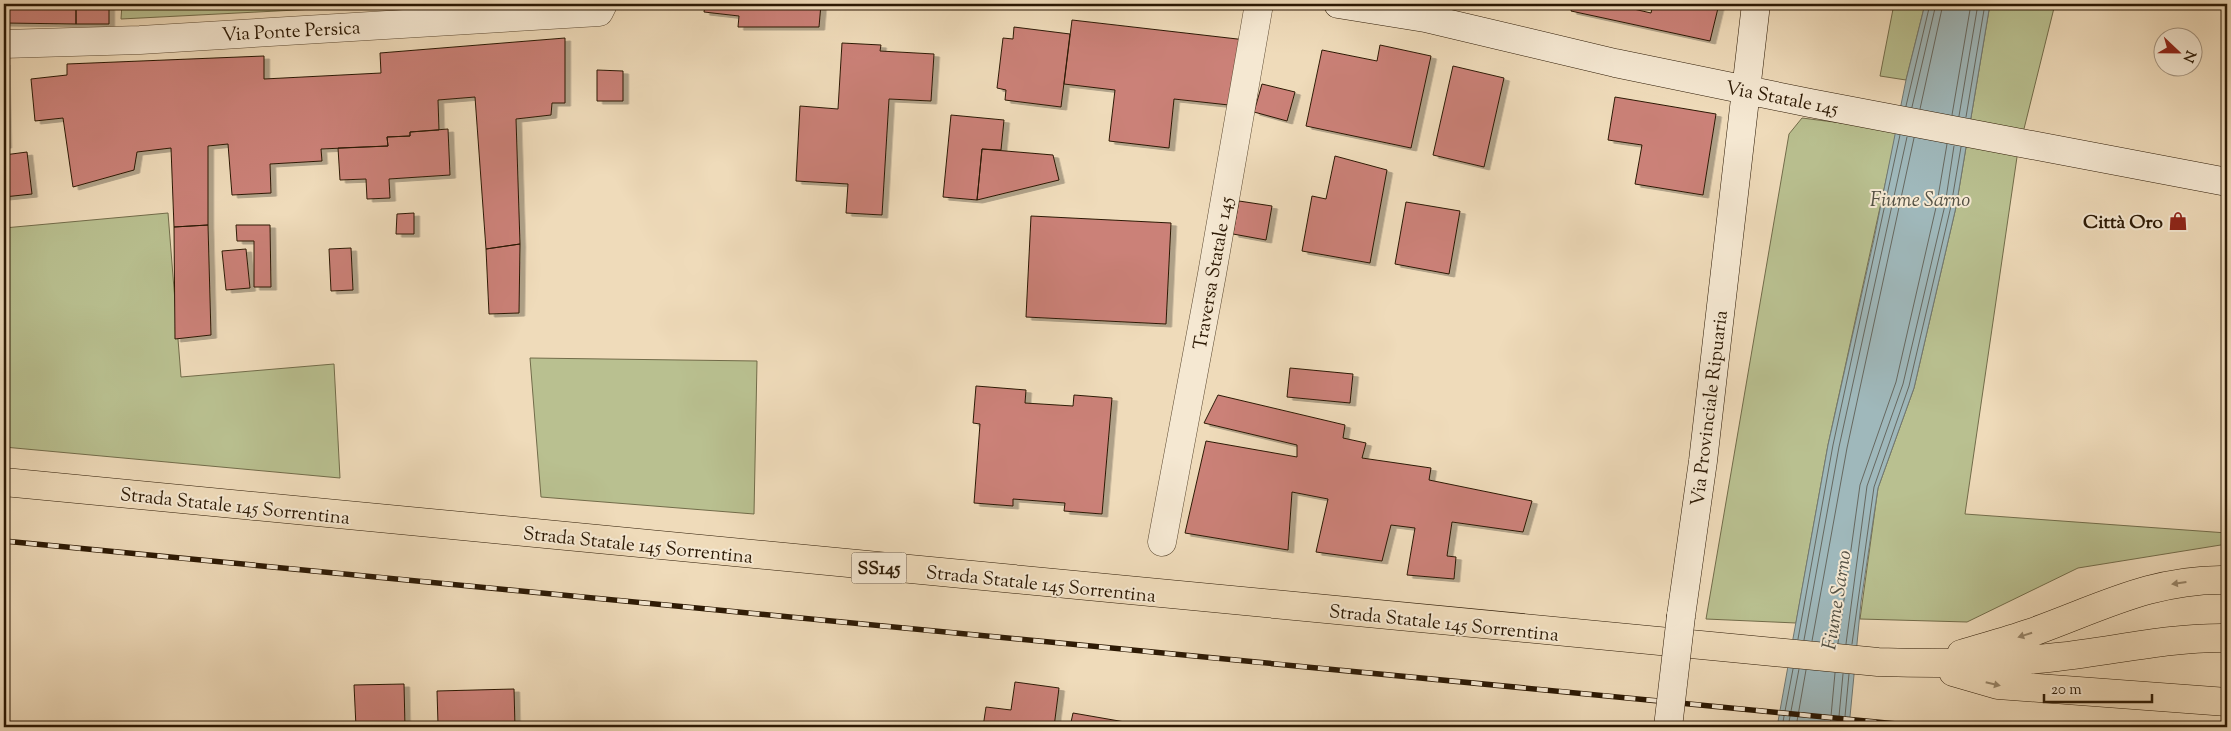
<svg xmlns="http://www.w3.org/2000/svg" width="2231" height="731" font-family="'Sorts Mill Goudy',serif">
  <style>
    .green { fill: #b9c090; stroke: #726c4a }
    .water { fill: #9fb8bb; stroke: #717872 }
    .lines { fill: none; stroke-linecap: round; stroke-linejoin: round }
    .shore { stroke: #666860; stroke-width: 1 }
    .building { fill: #cb8178; stroke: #2c1904; filter: url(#shadow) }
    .street-casing { stroke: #5d4a32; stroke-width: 29 }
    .secondary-casing { stroke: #2c1904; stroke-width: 29 }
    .highway-casing { stroke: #2c1904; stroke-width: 29 }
    .street { stroke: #f5e8d2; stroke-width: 28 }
    .secondary { stroke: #f5e8d2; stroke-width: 28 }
    .highway { stroke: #efdbba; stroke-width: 28 }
    .rail-casing { stroke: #2c1904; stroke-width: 5.5 }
    .rail { stroke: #f5e8d2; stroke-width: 4; stroke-dasharray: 11; stroke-linecap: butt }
    .secondary-bridge-casing { stroke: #2c1904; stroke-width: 29; stroke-linecap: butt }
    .secondary-bridge { stroke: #f5e8d2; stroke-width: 28 }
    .oneway { fill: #978468 }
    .labels { text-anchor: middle; stroke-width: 4; stroke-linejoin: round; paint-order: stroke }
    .shield { fill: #f5e8d2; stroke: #685742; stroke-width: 1 }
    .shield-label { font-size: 18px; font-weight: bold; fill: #2c1904 }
    .street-label { font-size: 19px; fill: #2c1904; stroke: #f5e8d2 }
    .poi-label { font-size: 19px; font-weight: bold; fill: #2c1904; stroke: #f5e8d2; text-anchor: end }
    .water-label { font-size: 20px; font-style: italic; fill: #545144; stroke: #f5e8d2 }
  </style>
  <defs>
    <filter id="shadow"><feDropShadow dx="5.5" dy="3" stdDeviation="0" flood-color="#0004"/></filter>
  </defs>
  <rect width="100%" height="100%" fill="#efdbba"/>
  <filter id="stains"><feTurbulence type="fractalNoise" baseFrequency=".004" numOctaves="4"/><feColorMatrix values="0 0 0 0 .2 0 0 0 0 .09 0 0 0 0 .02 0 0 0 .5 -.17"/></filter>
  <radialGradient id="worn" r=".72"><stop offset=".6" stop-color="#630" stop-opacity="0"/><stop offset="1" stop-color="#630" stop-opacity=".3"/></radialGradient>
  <!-- green -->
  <path class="green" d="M122 4H413L121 19Z
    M1894 4H1925L1906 80 1880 76Z
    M1990 4H2055L2017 157 1965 514 2227 533V544L2078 568 1967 622 1860 619 1878 488 1914 388 1956 207Z
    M1802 118 1897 130 1828 445 1796 623 1706 619 1789 134Z
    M168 213 181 377 334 364 340 478 4 447V228Z
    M530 358 757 361 754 514 541 497Z"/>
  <!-- water -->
  <path class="water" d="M1925 4H1990L1956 207 1914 388 1878 488 1861 602 1849 727H1777L1828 445 1874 239 1906 80Z"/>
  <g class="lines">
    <!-- shore -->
    <path class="shore" d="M1906 106 1930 4
      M1912 107 1936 4
      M1920 109 1943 4
      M1952 115 1971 4
      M1959 116 1978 4
      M1966 117 1985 4
      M1798 639 1833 445 1900 135
      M1804 640 1839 447 1907 137
      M1812 641 1847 448 1914 138
      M1838 643 1860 485 1896 382 1937 203 1947 144
      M1846 644 1867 486 1903 384 1945 205 1954 146
      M1852 644 1874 487 1909 386 1951 206 1961 147
      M1782 727 1793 669
      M1788 727 1799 669
      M1796 727 1806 670
      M1830 727 1835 673
      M1838 727 1843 674
      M1844 727 1849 674"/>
  </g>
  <!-- building -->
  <path class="building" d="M4 4H76V24L4 23Z
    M76 4H109V24H76Z
    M705 4H821L819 27H738L739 16 704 12Z
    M1573 4H1625V7L1651 13 1653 4H1719L1710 41 1571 11Z
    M1072 20 1246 40 1238 106 1174 99 1169 148 1109 141 1115 90 1064 84Z
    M1014 27 1070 34 1061 107 1005 100 1006 90 997 88 1003 38 1013 39Z
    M565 38V103H552L551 115 516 119 520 244 486 249 475 97 438 100 439 130 410 132V136L387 137 388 146 321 149 322 161 270 164 271 193 232 195 228 144 208 146V225L174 227 171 148 137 152 134 170 73 187 63 118 35 121 31 79 67 75V64L264 56V79L381 73 380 53Z
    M842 43 881 45 880 51 934 54 931 101 889 99 882 215 846 213 848 184 796 181 800 106 838 109Z
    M1380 45 1431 56 1411 148 1306 126 1322 50 1377 61Z
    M4 62 6 145H4Z
    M1453 66 1504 78 1484 167 1433 155Z
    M597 70 623 71V101H597Z
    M1262 84 1295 92 1287 121 1254 112Z
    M1615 97 1716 114 1703 195 1635 184 1642 145 1608 140Z
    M951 115 1004 120 1001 150 982 149 977 200 943 197Z
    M448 129 450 175 389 179 390 198 367 199 366 179 340 180 338 148 388 146 387 137 410 136V132Z
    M982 149 1053 155 1059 180 977 200Z
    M27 152 32 194 4 197V155Z
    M1335 156 1387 170 1370 263 1302 251 1312 196 1326 199Z
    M1239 201 1272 206 1266 240 1233 234Z
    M1406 202 1460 211 1449 274 1395 264Z
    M414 213V234H396L397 214Z
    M1031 216 1171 223 1166 324 1026 317Z
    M208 225 211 335 175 339 174 227Z
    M236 225H270L271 287H254V241H237Z
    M520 244 519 313 489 314 486 249Z
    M351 248 353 290 331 291 329 249Z
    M246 249 250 288 226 290 222 251Z
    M1290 368 1353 374 1350 403 1287 397Z
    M976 386 1026 390 1025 403 1073 406 1074 395 1112 398 1102 514 1064 511 1065 503 1013 499V506L974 503 980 424 973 423Z
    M1218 395 1345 425 1343 438 1366 443 1362 458 1431 468 1429 480 1532 501 1523 532 1452 522 1447 556 1456 557 1454 579 1407 575 1415 528 1391 525 1382 561 1316 552 1328 499 1292 492 1288 550 1185 533 1206 441 1297 457V445L1204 423Z
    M1015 682 1059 688 1054 727H983L986 707 1011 710Z
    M404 684 405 727H356L354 685Z
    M514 689 515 727H451V724H438L437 691Z
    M1073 713 1148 726V727H1070Z"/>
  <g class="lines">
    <!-- street casing -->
    <g class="street-casing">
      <path id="street" d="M4 44 140 40 599 12 603 4
        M1162 542 1212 274 1259 4"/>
    </g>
    <!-- secondary casing -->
    <g class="secondary-casing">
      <path id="secondary" d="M1338 4 1425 18 1615 63 1810 103 2227 182
        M1681 616 1703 461 1756 4"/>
    </g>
    <!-- highway casing -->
    <g class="highway-casing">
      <path id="highway" d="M4 482 1878 662C1938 664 1997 664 2057 657 2114 651 2169 637 2227 638
        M1961 654C1984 647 2007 641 2030 633 2098 609 2153 578 2227 580
        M1953 672 1998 685 2227 702"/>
    </g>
    <!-- street -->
    <use href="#street" class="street"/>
    <!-- secondary -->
    <use href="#secondary" class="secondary"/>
    <!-- highway -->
    <use href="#highway" class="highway"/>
    <!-- rail casing -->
    <g class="rail-casing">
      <path id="rail" d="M4 541 1928 727"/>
    </g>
    <!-- rail -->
    <use href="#rail" class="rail"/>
    <!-- secondary-bridge casing -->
    <g class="secondary-bridge-casing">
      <path id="secondary-bridge" d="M1668 727 1681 616"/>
    </g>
    <!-- secondary-bridge -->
    <use href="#secondary-bridge" class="secondary-bridge"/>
  </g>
  <!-- one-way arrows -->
  <defs><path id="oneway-solid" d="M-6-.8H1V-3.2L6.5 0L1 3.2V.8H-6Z" transform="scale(1.25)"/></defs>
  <g class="oneway">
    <use href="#oneway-solid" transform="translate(2179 583) rotate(172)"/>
    <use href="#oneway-solid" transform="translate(2025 635) rotate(162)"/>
    <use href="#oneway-solid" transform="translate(1993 684) rotate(13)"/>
  </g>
  <!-- icons -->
  <defs>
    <g id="shop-bare" transform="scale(1.5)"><path d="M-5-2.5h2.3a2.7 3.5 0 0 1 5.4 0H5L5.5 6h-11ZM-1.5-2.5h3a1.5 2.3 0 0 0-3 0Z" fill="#8f2418" stroke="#f5e8d2" stroke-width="2.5" paint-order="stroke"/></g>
  </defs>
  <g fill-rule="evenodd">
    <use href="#shop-bare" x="2178" y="221"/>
  </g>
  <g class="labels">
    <!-- shield labels -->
    <rect class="shield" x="851.5" y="552.5" width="55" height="31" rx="4"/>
    <g class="shield-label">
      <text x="879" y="574">SS145</text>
    </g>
    <!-- street labels -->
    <g class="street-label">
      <text transform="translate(291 30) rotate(-3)" y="7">Via Ponte Persica</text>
      <text transform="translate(1782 97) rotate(11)" y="7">Via Statale 145</text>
      <text transform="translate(1212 273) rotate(-80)" y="7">Traversa Statale 145</text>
      <text transform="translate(1708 408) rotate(-83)" y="7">Via Provinciale Ripuaria</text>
      <text transform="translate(235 505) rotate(6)" y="7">Strada Statale 145 Sorrentina</text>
      <text transform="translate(638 544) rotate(6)" y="7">Strada Statale 145 Sorrentina</text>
      <text transform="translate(1041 583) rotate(6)" y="7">Strada Statale 145 Sorrentina</text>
      <text transform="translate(1444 622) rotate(6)" y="7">Strada Statale 145 Sorrentina</text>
    </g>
    <!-- poi labels -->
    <g class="poi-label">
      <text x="2163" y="228">Città Oro</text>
    </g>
    <!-- water labels -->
    <g class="water-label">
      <text x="1920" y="206">Fiume Sarno</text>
      <text transform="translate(1836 600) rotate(-81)" y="7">Fiume Sarno</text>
    </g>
  </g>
  <!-- margin -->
  <rect width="2231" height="731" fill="none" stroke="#efdbba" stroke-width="20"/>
  <rect x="5" y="5" width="2221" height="721" fill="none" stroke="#2c1904" stroke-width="2.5"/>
  <rect x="10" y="10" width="2211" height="711" fill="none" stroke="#2c1904"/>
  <!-- north arrow -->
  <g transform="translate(2178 52) rotate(112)"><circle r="24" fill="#f5e8d2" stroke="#a59580"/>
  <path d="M0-4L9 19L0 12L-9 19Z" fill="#8f2418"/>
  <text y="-8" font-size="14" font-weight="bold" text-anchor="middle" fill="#2c1904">N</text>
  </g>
  <!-- scale -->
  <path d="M2044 694v8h108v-8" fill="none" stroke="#2c1904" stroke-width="2.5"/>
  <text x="2051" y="694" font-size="15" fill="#2c1904" stroke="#f5e8d2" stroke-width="4" paint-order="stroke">20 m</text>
  <rect width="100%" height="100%" filter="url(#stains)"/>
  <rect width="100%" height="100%" fill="url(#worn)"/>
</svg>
